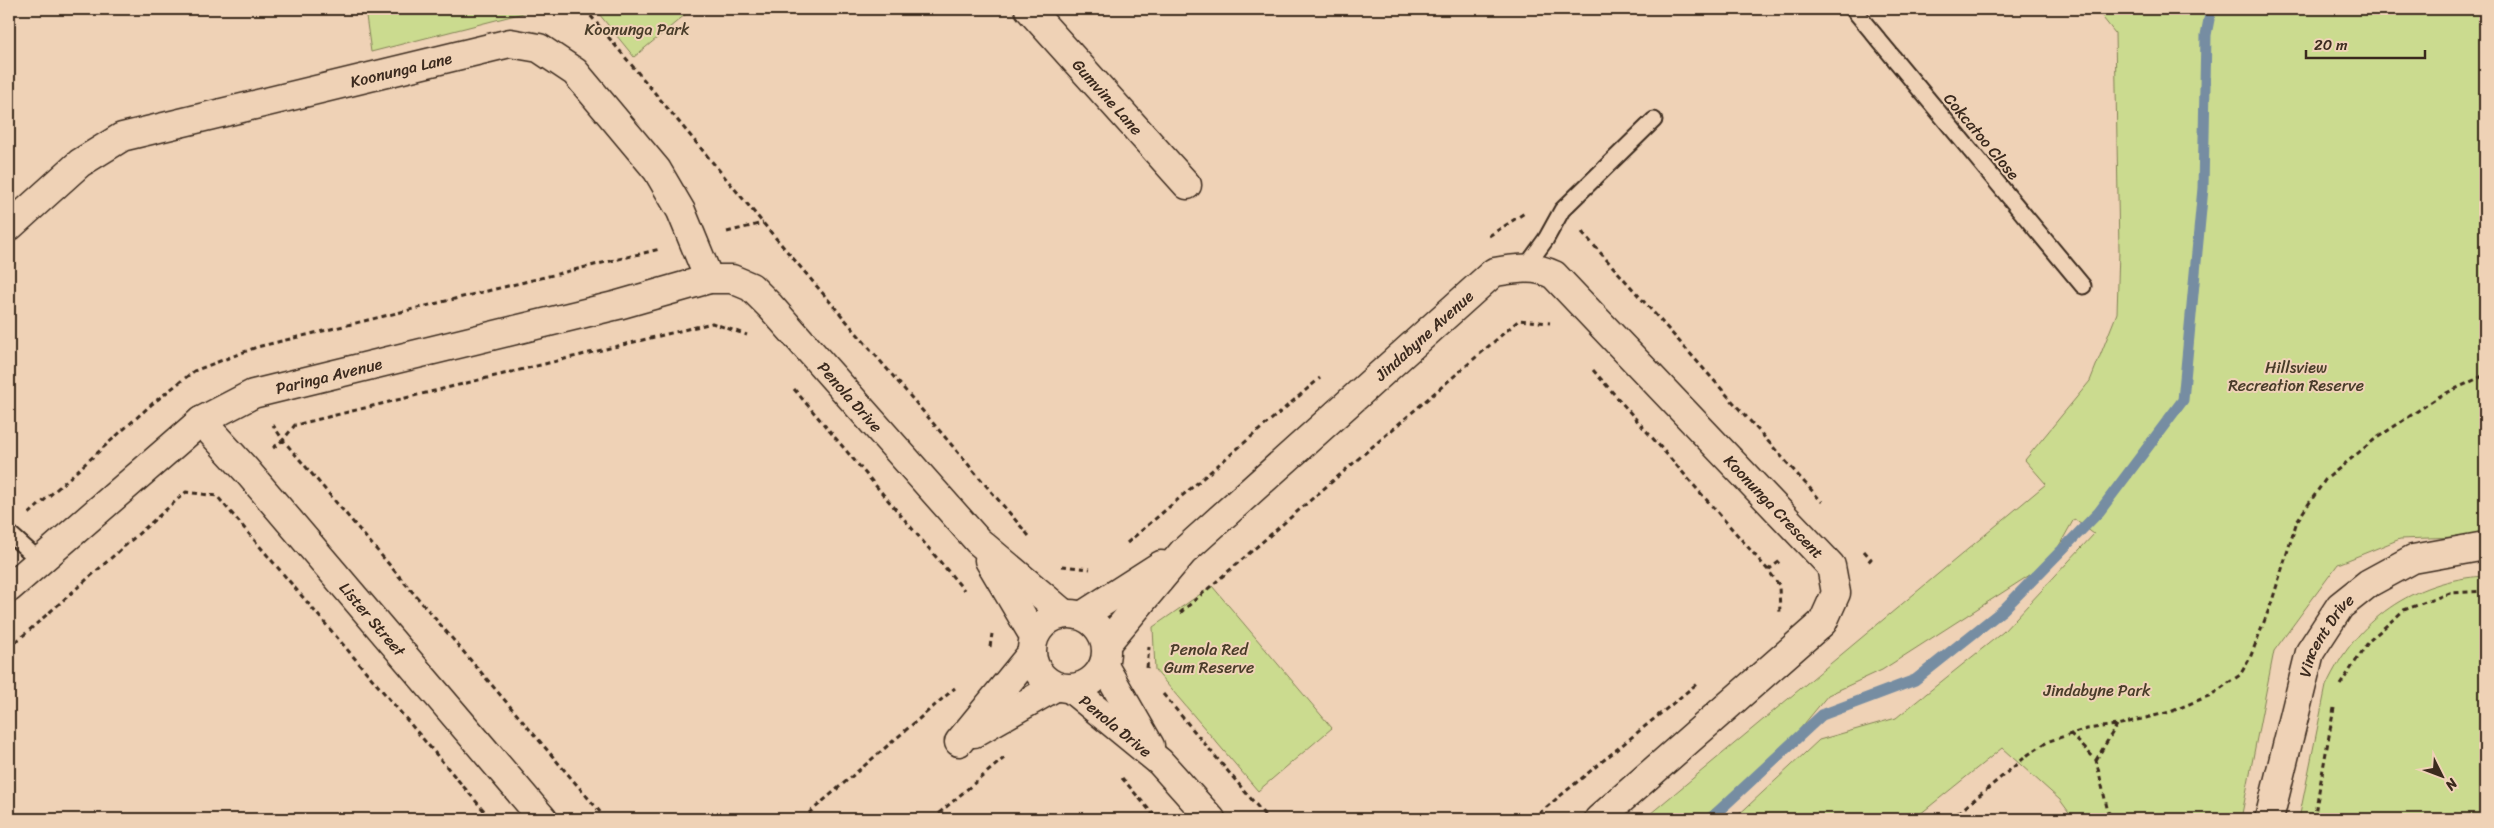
<svg xmlns="http://www.w3.org/2000/svg" width="2494" height="828" font-family="Sriracha,sans-serif">
  <style>
    .green { fill: #cbdb8f; stroke: #838256 }
    .lines { fill: none; stroke-linecap: round; stroke-linejoin: round }
    .stream { stroke: #768da2; stroke-width: 11 }
    .lane-casing { stroke: #3b2a1e; stroke-width: 19 }
    .street-casing { stroke: #3b2a1e; stroke-width: 31 }
    .path { stroke: #3b2a1e; stroke-width: 3; stroke-dasharray: 5 4; stroke-linecap: butt }
    .lane { stroke: #efd2b6; stroke-width: 15 }
    .street { stroke: #efd2b6; stroke-width: 28 }
    .labels { text-anchor: middle; stroke-width: 4; stroke-linejoin: round; paint-order: stroke }
    .park-label { font-size: 16px; fill: #493c29; stroke: #efd2b6 }
    .street-label { font-size: 16px; fill: #3b2a1e; stroke: #efd2b6 }
  </style>
  <rect width="100%" height="100%" fill="#efd2b6"/>
  <filter id="ink" filterUnits="userSpaceOnUse"><feTurbulence type="fractalNoise" baseFrequency=".02" numOctaves="2"/><feDisplacementMap in="SourceGraphic" scale="10" xChannelSelector="R" yChannelSelector="G"/><feConvolveMatrix kernelMatrix="1 2 1 2 8 2 1 2 1" color-interpolation-filters="sRGB"/></filter>
  <g filter="url(#ink)">
    <!-- green -->
    <path class="green" d="M365 9H539L371 52Z
      M595 9H692L634 57Z
      M2096 9H2485V536L2400 539 2338 564 2274 651 2241 819H2074L2060 800 2002 748 1914 819H1734L1819 740 1896 718 2003 632 2094 534 2074 519 2050 562 1882 670 1828 695 1772 763 1701 819H1644L2046 484 2025 460 2090 381 2117 313 2119 251 2115 33Z
      M2485 576V819H2299L2326 686C2356 620 2413 580 2485 576Z
      M1212 586 1332 728 1258 791 1155 670 1153 627Z"/>
    <g class="lines">
      <!-- stream -->
      <path class="stream" d="M1710 819 1822 715 1915 680 2003 610 2099 512 2183 400 2203 188 2206 35 2211 9"/>
      <!-- lane casing -->
      <g class="lane-casing">
        <path id="lane" d="M1853 9 2083 286
          M1525 268 1546 239 1562 210 1654 120
          M9 533 40 561"/>
      </g>
      <!-- street casing -->
      <g class="street-casing">
        <g id="street">
          <path id="s1" d="M1029 9 1187 185"/>
          <path id="s2" d="M9 227 80 163 122 137 510 43 539 48 575 72 657 170 681 211 709 279"/>
          <path id="s3" d="M201 421 246 470 543 819"/>
          <path d="M989 560 1034 636"/>
          <path id="s4" d="M9 588 201 421 253 394 618 305 709 279H732L751 287 770 306 978 541 1063 613"/>
          <circle cx="1069" cy="651" r="37"/>
          <path d="M1083 615 1161 565"/>
          <path id="s5" d="M1106 644 1183 552 1494 272C1515 269 1535 265 1554 275L1831 566 1836 593 1823 622 1599 819"/>
          <path d="M1104 666 1150 746"/>
          <path id="s6" d="M1071 689 1160 762 1211 819"/>
          <path d="M974 733 1055 687"/>
          <path d="M959 742 1031 654"/>
          <path id="s7" d="M2269 819 2310 652 2340 606 2369 583 2413 559 2485 546"/>
        </g>
      </g>
      <!-- path -->
      <path class="path" d="M585 9 763 223 1029 536
        M727 232 763 223
        M1582 232 1822 502
        M1489 236 1526 212
        M1593 370 1768 570 1779 585 1780 614
        M794 389 964 590
        M273 448 283 440 273 425
        M29 514 152 404 194 371 257 347 660 249
        M1127 543 1320 378
        M1864 551 1871 559 1866 564
        M1062 566 1090 569
        M1768 570 1780 561
        M1180 613 1519 320 1550 323
        M990 647 992 634
        M9 648 186 492 217 496 491 819
        M1147 668 1149 647
        M2340 685 2369 641 2404 610 2450 593 2485 591
        M1163 694 1268 819
        M2070 733 2096 760 2108 812 2105 819
        M2096 760 2117 725
        M1122 778 1157 819
        M2108 812 2115 819
        M606 819 283 440 295 425 712 323 747 335
        M802 819 955 688
        M932 819 1004 758
        M1532 819 1699 682
        M1951 819 2029 754 2049 741 2087 729 2117 725 2170 712 2211 695 2240 675 2250 658 2271 604 2297 521 2325 480 2374 440 2440 396 2485 375
        M2314 819 2334 708"/>
      <!-- lane -->
      <use href="#lane" class="lane"/>
      <!-- street -->
      <use href="#street" class="street"/>
    </g>
  </g>
  <g class="labels">
    <!-- park labels -->
    <g class="park-label">
      <text x="637" y="35">Koonunga Park</text>
      <text x="2296" y="373">Hillsview<tspan x="2296" dy="18">Recreation Reserve</tspan></text>
      <text x="1209" y="655">Penola Red<tspan x="1209" dy="18">Gum Reserve</tspan></text>
      <text x="2097" y="696">Jindabyne Park</text>
    </g>
    <!-- street labels -->
    <g class="street-label">
      <text dy="6" stroke="none"><textPath href="#s2" startOffset="432">Koonunga Lane</textPath></text>
      <text dy="6" stroke="none"><textPath href="#s1" startOffset="118">Gumvine Lane</textPath></text>
      <text transform="translate(1982 136) rotate(50)" y="6">Cokcatoo Close</text>
      <text dy="6" stroke="none"><textPath href="#s5" startOffset="444">Jindabyne Avenue</textPath></text>
      <text dy="6" stroke="none"><textPath href="#s4" startOffset="391">Paringa Avenue</textPath></text>
      <text dy="6" stroke="none"><textPath href="#s4" startOffset="975">Penola Drive</textPath></text>
      <text dy="6" stroke="none"><textPath href="#s5" startOffset="919">Koonunga Crescent</textPath></text>
      <text dy="6" stroke="none"><textPath href="#s3" startOffset="262">Lister Street</textPath></text>
      <text dy="6" stroke="none"><textPath href="#s7" startOffset="194">Vincent Drive</textPath></text>
      <text dy="6" stroke="none"><textPath href="#s6" startOffset="58">Penola Drive</textPath></text>
    </g>
  </g>
  <!-- margin -->
  <rect width="2494" height="828" fill="none" stroke="#efd2b6" stroke-width="30"/>
  <rect x="15" y="15" width="2464" height="798" fill="none" stroke="#3b2a1e" stroke-width="2" filter="url(#ink)"/>
  <!-- north arrow -->
  <g transform="translate(2442 776) rotate(132)" stroke="#efd2b6" stroke-width="4" paint-order="stroke">
  <path d="M0-4L9 19L0 12L-9 19Z" fill="#3b2a1e"/>
  <text y="-8" font-size="14" font-weight="bold" text-anchor="middle" fill="#3b2a1e">N</text>
  </g>
  <!-- scale -->
  <path d="M2306 50v8h119v-8" fill="none" stroke="#3b2a1e" stroke-width="2.5"/>
  <text x="2314" y="50" font-size="15" fill="#3b2a1e" stroke="#efd2b6" stroke-width="4" paint-order="stroke">20 m</text>
</svg>
